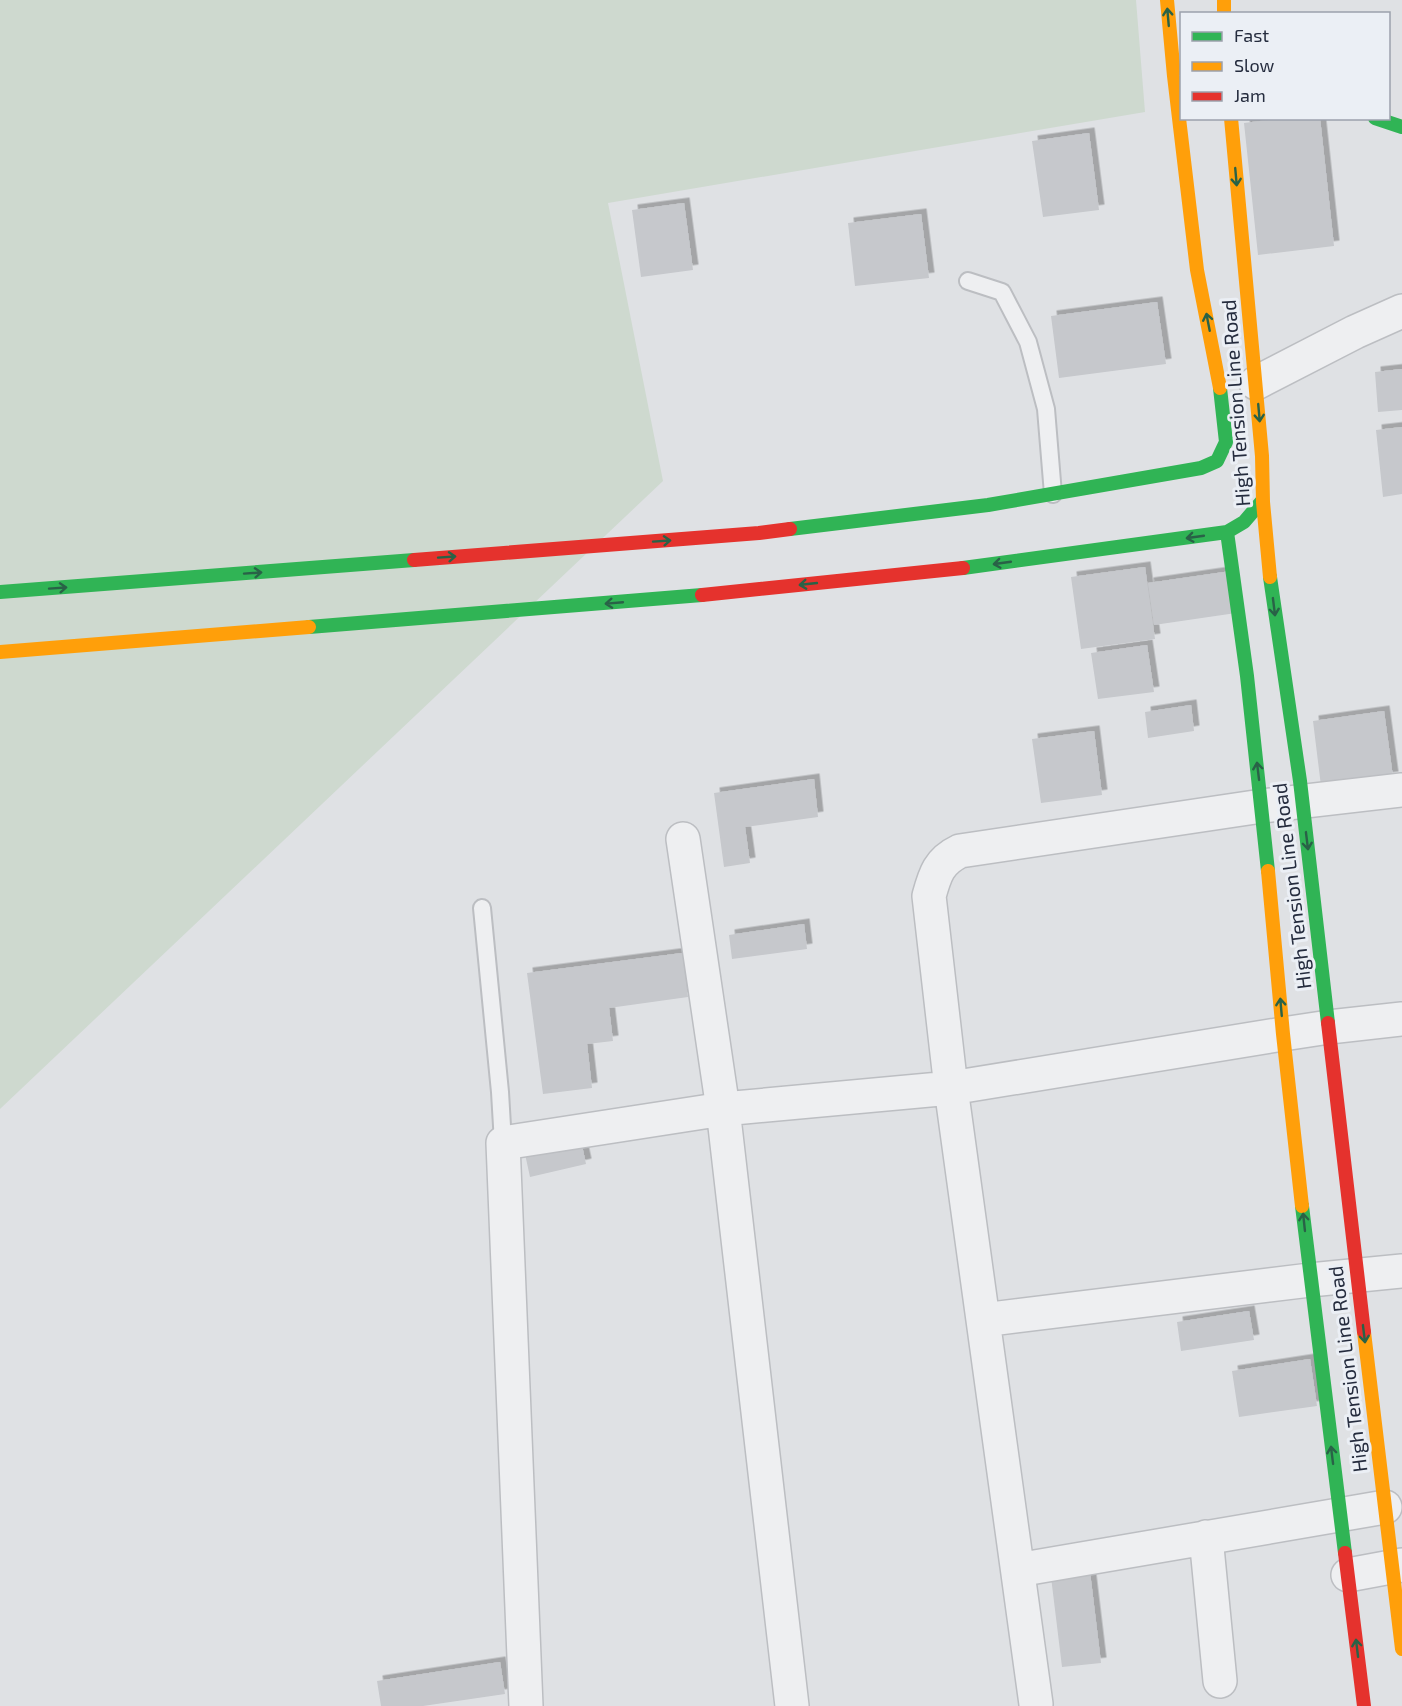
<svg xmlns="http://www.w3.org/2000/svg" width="1402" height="1706" font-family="'Exo 2',sans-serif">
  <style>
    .green { fill: #ced9cf }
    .building { fill: #c6c8cc; filter: url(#shadow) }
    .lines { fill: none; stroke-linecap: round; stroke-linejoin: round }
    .lane-casing { stroke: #bcbec2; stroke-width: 20 }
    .street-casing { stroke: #bcbec2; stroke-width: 36 }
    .lane { stroke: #eeeff1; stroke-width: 16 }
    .street { stroke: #eeeff1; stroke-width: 33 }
    .fast { stroke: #30b455; stroke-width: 14 }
    .slow { stroke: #ff9f0a; stroke-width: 14 }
    .jam { stroke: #e5322d; stroke-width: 14 }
    .oneway { stroke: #296247 }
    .labels { text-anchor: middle; stroke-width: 6; stroke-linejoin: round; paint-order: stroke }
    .street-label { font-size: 20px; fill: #252c3e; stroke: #ebeff5 }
  </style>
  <defs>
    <filter id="shadow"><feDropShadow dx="5.5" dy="-5.5" stdDeviation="0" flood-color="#0004"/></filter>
  </defs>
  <rect width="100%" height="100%" fill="#dfe1e4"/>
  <!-- green -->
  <path class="green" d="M0 0H1136L1145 112 608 203 663 481 0 1109Z"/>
  <!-- building -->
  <path class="building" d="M1285 118H1320L1334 246 1258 255 1244 123Z
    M1089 133 1099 210 1043 217 1032 141Z
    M684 203 693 270 641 277 632 210Z
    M921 214 929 278 855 286 848 223Z
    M1157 302 1166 364 1059 378 1051 316Z
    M1402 369V410L1378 412 1375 372Z
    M1402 427V494L1383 497 1376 430Z
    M1145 567 1155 639 1081 649 1071 577Z
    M1231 571 1236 613 1154 625 1148 583Z
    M1147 645 1154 692 1098 699 1091 653Z
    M1191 705 1194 731 1148 738 1145 712Z
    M1384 711 1393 777 1321 786 1313 721Z
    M1094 731 1102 795 1041 803 1032 739Z
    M814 779 818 817 745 827 750 863 724 867 714 793Z
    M804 924 807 949 732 959 729 935Z
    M682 953 688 997 609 1008 613 1041 587 1044 592 1088 543 1094 527 973Z
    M581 1141 586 1164 530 1177 525 1154Z
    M1249 1311 1254 1340 1181 1351 1177 1322Z
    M1310 1359 1317 1406 1239 1417 1232 1371Z
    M1090 1572 1101 1663 1062 1667 1051 1577Z
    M500 1662 505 1694 423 1706H381L377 1681Z"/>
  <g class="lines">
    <!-- lane casing -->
    <g class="lane-casing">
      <path id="lane" d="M968 281 1002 292 1028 342 1046 409 1053 494
        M482 908 500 1092 503 1143"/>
    </g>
    <!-- street casing -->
    <g class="street-casing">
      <path id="street" d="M1256 383 1355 332 1402 311
        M683 839 723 1109 792 1706
        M983 1320 1310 1280 1402 1271
        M1206 1537 1220 1681
        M1018 1570 1385 1507
        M1348 1575 1402 1565
        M1036 1704 951 1088 929 896C935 874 939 861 960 851L1262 806 1402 790
        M526 1706 503 1143 723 1109 951 1088 1283 1034 1329 1027 1402 1019"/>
    </g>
    <!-- lane -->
    <use href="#lane" class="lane"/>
    <!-- street -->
    <use href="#street" class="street"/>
    <!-- fast -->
    <path class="fast" d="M1375 118 1402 127
      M790 529 988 505 1201 468 1217 461 1226 442 1220 388
      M1227 532 1247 676 1268 871
      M963 568 1227 532 1244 522 1262 501
      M1270 577 1300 781 1328 1023
      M0 592 414 560
      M309 627 702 595
      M1302 1206 1345 1553"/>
    <!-- slow -->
    <path class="slow" d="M1167 0 1174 76 1197 270 1220 388
      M1224 0V14
      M1231 118 1262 456 1263 502 1270 577
      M0 652 309 627
      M1268 871 1283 1034 1302 1206
      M1364 1332 1402 1649"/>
    <!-- jam -->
    <path class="jam" d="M414 560 759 533 790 529
      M702 595 963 568
      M1328 1023 1364 1332
      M1345 1553 1364 1706"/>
  </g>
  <!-- one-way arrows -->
  <defs><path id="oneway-shaft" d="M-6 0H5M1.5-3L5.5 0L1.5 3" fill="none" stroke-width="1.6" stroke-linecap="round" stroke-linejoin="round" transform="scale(1.5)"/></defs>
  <g class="oneway">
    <use href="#oneway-shaft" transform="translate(1168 17) rotate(-95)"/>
    <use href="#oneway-shaft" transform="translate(1236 177) rotate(85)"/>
    <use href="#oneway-shaft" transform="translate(1208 322) rotate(-101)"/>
    <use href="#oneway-shaft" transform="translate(1259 413) rotate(85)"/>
    <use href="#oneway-shaft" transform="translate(1195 537) rotate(172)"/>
    <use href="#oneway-shaft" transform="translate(662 541) rotate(-4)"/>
    <use href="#oneway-shaft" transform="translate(447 557) rotate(-4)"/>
    <use href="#oneway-shaft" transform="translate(1002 563) rotate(172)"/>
    <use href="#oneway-shaft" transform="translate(253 573) rotate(-4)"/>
    <use href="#oneway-shaft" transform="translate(808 584) rotate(174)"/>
    <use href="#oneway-shaft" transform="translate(58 588) rotate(-4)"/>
    <use href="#oneway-shaft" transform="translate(614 603) rotate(175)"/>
    <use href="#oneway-shaft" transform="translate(1274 607) rotate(83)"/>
    <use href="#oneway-shaft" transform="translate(1258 771) rotate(-97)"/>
    <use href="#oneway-shaft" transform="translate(1307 841) rotate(83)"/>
    <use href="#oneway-shaft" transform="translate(1281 1007) rotate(-95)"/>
    <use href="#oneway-shaft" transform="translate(1304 1222) rotate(-96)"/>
    <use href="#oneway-shaft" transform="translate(1364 1334) rotate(83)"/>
    <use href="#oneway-shaft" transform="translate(1332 1455) rotate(-97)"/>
    <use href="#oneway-shaft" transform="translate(1357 1648) rotate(-97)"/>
  </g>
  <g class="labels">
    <!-- street labels -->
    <g class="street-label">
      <text transform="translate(1236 403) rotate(-94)" y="7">High Tension Line Road</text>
      <text transform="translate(1292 886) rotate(-97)" y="7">High Tension Line Road</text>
      <text transform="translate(1348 1369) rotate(-97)" y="7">High Tension Line Road</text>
    </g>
  </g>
  <!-- legend -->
  <rect x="1180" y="12" width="210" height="108" fill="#ebeff5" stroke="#9ca1ac" stroke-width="1.5"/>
  <rect x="1192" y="32" width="30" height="9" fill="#30b455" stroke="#9ca1ac" stroke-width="1.5"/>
  <text x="1234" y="42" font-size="18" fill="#252c3e">Fast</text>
  <rect x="1192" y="62" width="30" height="9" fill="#ff9f0a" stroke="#9ca1ac" stroke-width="1.5"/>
  <text x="1234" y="72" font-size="18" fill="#252c3e">Slow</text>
  <rect x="1192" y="92" width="30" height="9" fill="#e5322d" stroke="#9ca1ac" stroke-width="1.5"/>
  <text x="1234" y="102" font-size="18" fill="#252c3e">Jam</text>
</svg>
